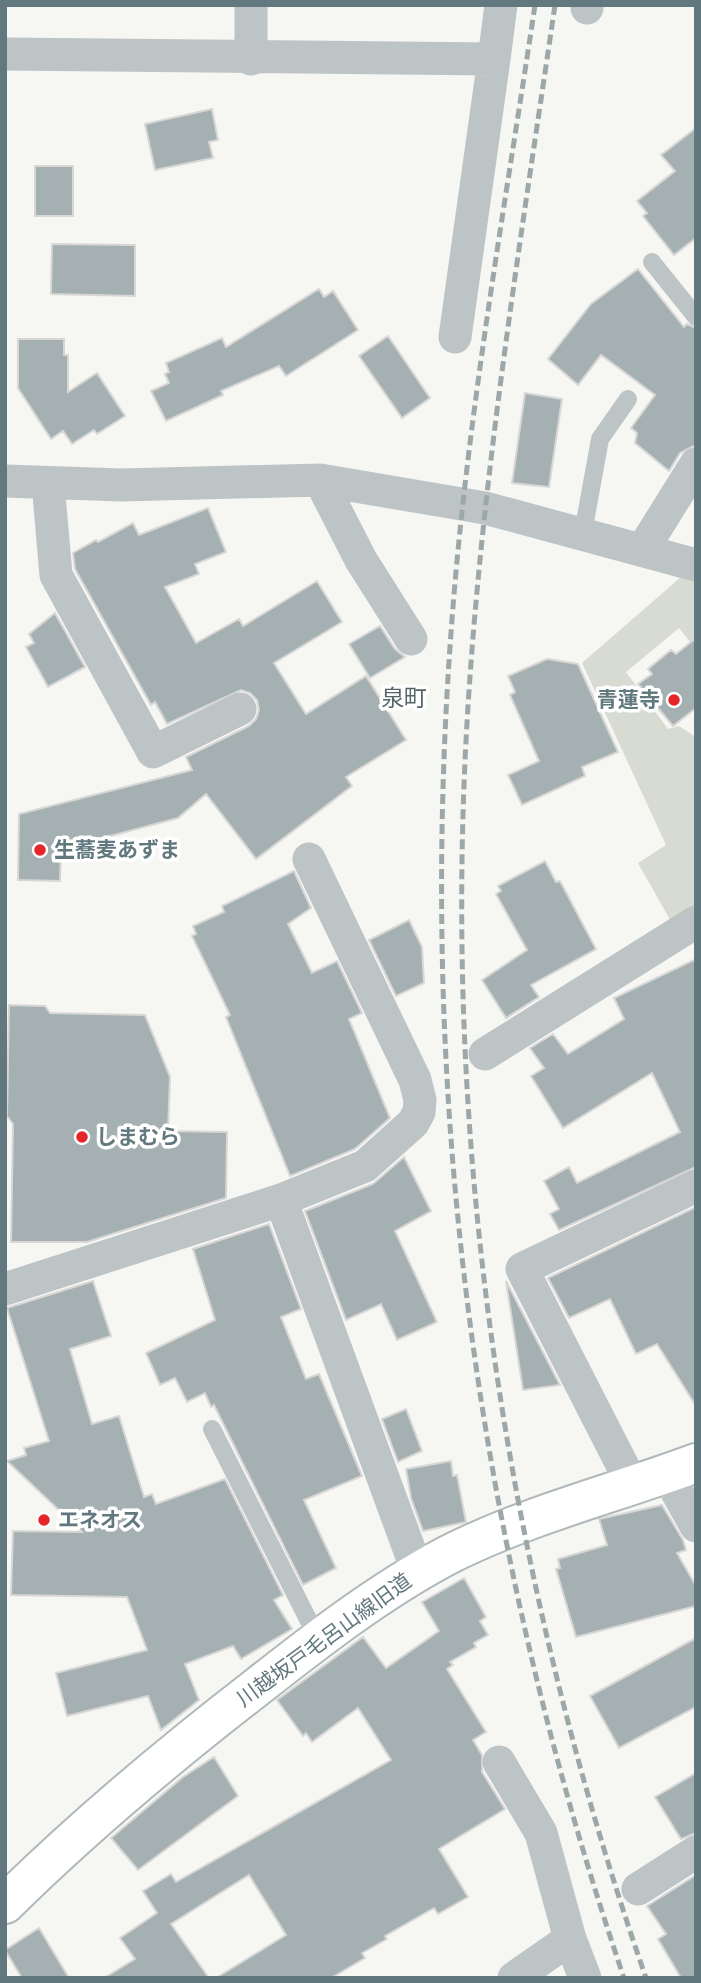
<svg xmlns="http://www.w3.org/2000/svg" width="701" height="1983" font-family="Roboto,'Noto Sans JP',sans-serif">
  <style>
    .green { fill: #d8dbd2 }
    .building { fill: #a4b0b2; stroke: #d8d7d6; stroke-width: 2 }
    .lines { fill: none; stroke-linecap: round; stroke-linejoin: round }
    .secondary-casing { stroke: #afb8ba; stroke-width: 42 }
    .lane { stroke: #bdc4c6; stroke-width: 18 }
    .street { stroke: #bdc4c6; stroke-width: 33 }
    .secondary { stroke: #fff; stroke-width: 38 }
    .rail { stroke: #9ca7aa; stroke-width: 5; stroke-dasharray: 10 5; stroke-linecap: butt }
    .poi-dot { fill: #e52529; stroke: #fff; stroke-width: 2.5 }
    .labels { text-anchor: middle; stroke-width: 7; stroke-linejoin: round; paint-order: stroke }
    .poi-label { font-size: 21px; font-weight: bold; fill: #61797e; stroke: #fff; text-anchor: start }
    .street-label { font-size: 21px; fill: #61797e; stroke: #fff }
    .neighbourhood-label { font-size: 23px; fill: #536569; stroke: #fff }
  </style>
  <rect width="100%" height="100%" fill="#f6f6f3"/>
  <!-- green -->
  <path class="green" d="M681 577 696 582V639L691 643 679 628 626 672 668 729 679 726 696 737V910L673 925 638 863 666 845 582 663Z"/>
  <!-- building -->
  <path class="building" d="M212 109 218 140 209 142 213 158 155 170 145 124Z
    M696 128V238L674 255 643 216 647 213 637 201 675 171 661 155Z
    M35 166H73V216H35Z
    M52 244 135 245V296L51 294Z
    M638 269 684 327 687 324 696 328V445L680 453 669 471 635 443 637 433 631 428 655 395 601 355 578 385 548 359 591 304Z
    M319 289 324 297 333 291 358 330 286 376 279 366 221 391 223 395 166 421 151 391 169 383 165 374 169 372 166 363 222 338 226 347Z
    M388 336 430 398 402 418 359 356Z
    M18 339H64V355H68V392L97 373 125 416 97 434 94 430 72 444 63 431 51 439 18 388Z
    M525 393 562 399 549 487 512 483Z
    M208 508 226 552 195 564 199 574 165 587 196 643 239 619 243 626 317 581 342 622 274 663 306 714 366 676 406 740 346 777 352 786 256 859 206 794 178 818 61 849 60 881 18 880 19 814 192 770 186 757 249 726 256 719 259 710 257 700 250 693 241 690 167 724 155 702 151 705 75 569 73 553 96 540 98 542 133 523 139 535Z
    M55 613 85 667 48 687 26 647 34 643 29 634Z
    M380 626 395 649 405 657 370 678 349 644Z
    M696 638V708L673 726 638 684 652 674 648 669 671 650 676 654Z
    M547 659 578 664 618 752 582 767 585 776 522 805 508 775 539 761 510 695 515 692 508 676Z
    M545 861 556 882 560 881 596 949 531 985 539 997 506 1018 482 980 527 950 496 894 501 891 498 886Z
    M294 871 311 908 288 924 312 973 337 961 362 1013 349 1019 390 1118 355 1149 290 1176 226 1017 230 1015 192 936 196 934 193 926 224 912 222 906Z
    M409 920 422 947 424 983 396 996 369 940Z
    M696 959V1167L559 1230 550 1214 559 1209 544 1181 569 1167 577 1183 680 1132 652 1073 563 1128 531 1076 544 1068 530 1048 553 1034 568 1054 624 1019 614 998Z
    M9 1005 45 1006 50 1013 145 1015 170 1077 168 1131 227 1132 226 1198 87 1242H11L13 1124 7 1116Z
    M404 1157 431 1211 395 1231 437 1322 397 1340 381 1304 346 1320 305 1211 373 1184Z
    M696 1207V1406L657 1344 636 1354 610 1299 569 1318 548 1278Z
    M269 1224 301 1309 281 1317 306 1379 319 1374 362 1476 304 1500 336 1568 303 1585 214 1405 211 1407 205 1393 187 1402 175 1378 160 1385 146 1353 215 1320 193 1249Z
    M93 1281 111 1336 70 1349 92 1424 119 1416 144 1497 152 1494 156 1504 225 1479 283 1595 274 1600 292 1629 241 1659 233 1646 185 1664 199 1700 161 1730 148 1696 67 1716 56 1673 147 1650 127 1597 11 1595 13 1531 82 1532 7 1461 26 1455 24 1448 49 1441 7 1308Z
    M506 1281 560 1385 523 1390Z
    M406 1409 422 1451 398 1462 382 1419Z
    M451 1461 453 1476 457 1475 466 1522 423 1531 411 1498 406 1469Z
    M662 1505 683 1540 686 1550 677 1553 696 1586V1606L576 1637 556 1569 560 1568 558 1559 607 1545 599 1519Z
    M464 1578 486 1617 480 1621 488 1635 474 1643 476 1647 450 1662 453 1665 447 1669 486 1732 473 1740 482 1755V1772L505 1809 439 1849 468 1897 438 1914 434 1908 385 1936 387 1939 362 1953 365 1958 331 1978H216L286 1935 249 1875 171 1924 209 1978H104L135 1959 120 1938 157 1913 143 1891 171 1874 176 1882 391 1760 358 1708 312 1742 306 1733 303 1736 277 1700 363 1637 386 1668 439 1631 422 1602Z
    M696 1638V1707L619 1748 590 1696Z
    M214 1757 238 1796 138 1870 111 1838 183 1777Z
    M696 1773V1833L681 1839 655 1797Z
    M696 1875V1978H681L658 1939 666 1934 647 1906Z
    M39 1928 69 1978H22L5 1950Z"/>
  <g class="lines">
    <!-- secondary casing -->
    <g class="secondary-casing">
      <path id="secondary" d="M5 1904C84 1826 169 1755 257 1687 318 1639 380 1591 448 1555 527 1515 613 1494 696 1463"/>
    </g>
    <!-- lane -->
    <path class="lane" d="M652 262 696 317
      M583 533 600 439 628 399
      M212 1429 318 1639"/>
    <!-- street -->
    <path class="street" d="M587 8V5
      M5 54 494 59 501 5
      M251 59V5
      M455 337 494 59
      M320 480 361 560 411 639
      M5 481 122 485 320 480 485 508 696 565
      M48 483 56 575 153 752 240 709
      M643 549 696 464
      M485 1054 696 922
      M281 1200 418 1573
      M5 1289 281 1200 365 1166 413 1123 419 1112 420 1100 415 1080 309 859
      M667 1474 696 1526
      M633 1486 522 1269 696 1186
      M499 1762 541 1833 570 1939
      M638 1889 696 1852
      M514 1978 570 1939 585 1978"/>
    <!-- secondary -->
    <use href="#secondary" class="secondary"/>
    <!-- rail -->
    <path class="rail" d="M535 5C504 213 466 423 451 633 417 1093 475 1541 624 1978
      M555 5C520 244 481 482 467 723 442 1149 506 1576 646 1978"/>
  </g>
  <!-- markers -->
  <g class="poi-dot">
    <circle cx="674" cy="700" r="7"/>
    <circle cx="40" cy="850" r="7"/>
    <circle cx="82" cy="1137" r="7"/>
    <circle cx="44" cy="1520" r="7"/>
  </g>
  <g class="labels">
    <!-- poi labels -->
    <g class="poi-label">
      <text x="660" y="707" text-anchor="end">青蓮寺</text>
      <text x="54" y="857">生蕎麦あずま</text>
      <text x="96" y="1144">しまむら</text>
      <text x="58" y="1527">エネオス</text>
    </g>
    <!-- street labels -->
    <g class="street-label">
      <text transform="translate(324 1640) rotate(-36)" y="7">川越坂戸毛呂山線旧道</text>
    </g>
    <!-- neighbourhood labels -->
    <g class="neighbourhood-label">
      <text x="404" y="706">泉町</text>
    </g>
  </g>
  <!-- border -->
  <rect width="701" height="1983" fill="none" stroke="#61797e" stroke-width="14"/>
</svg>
